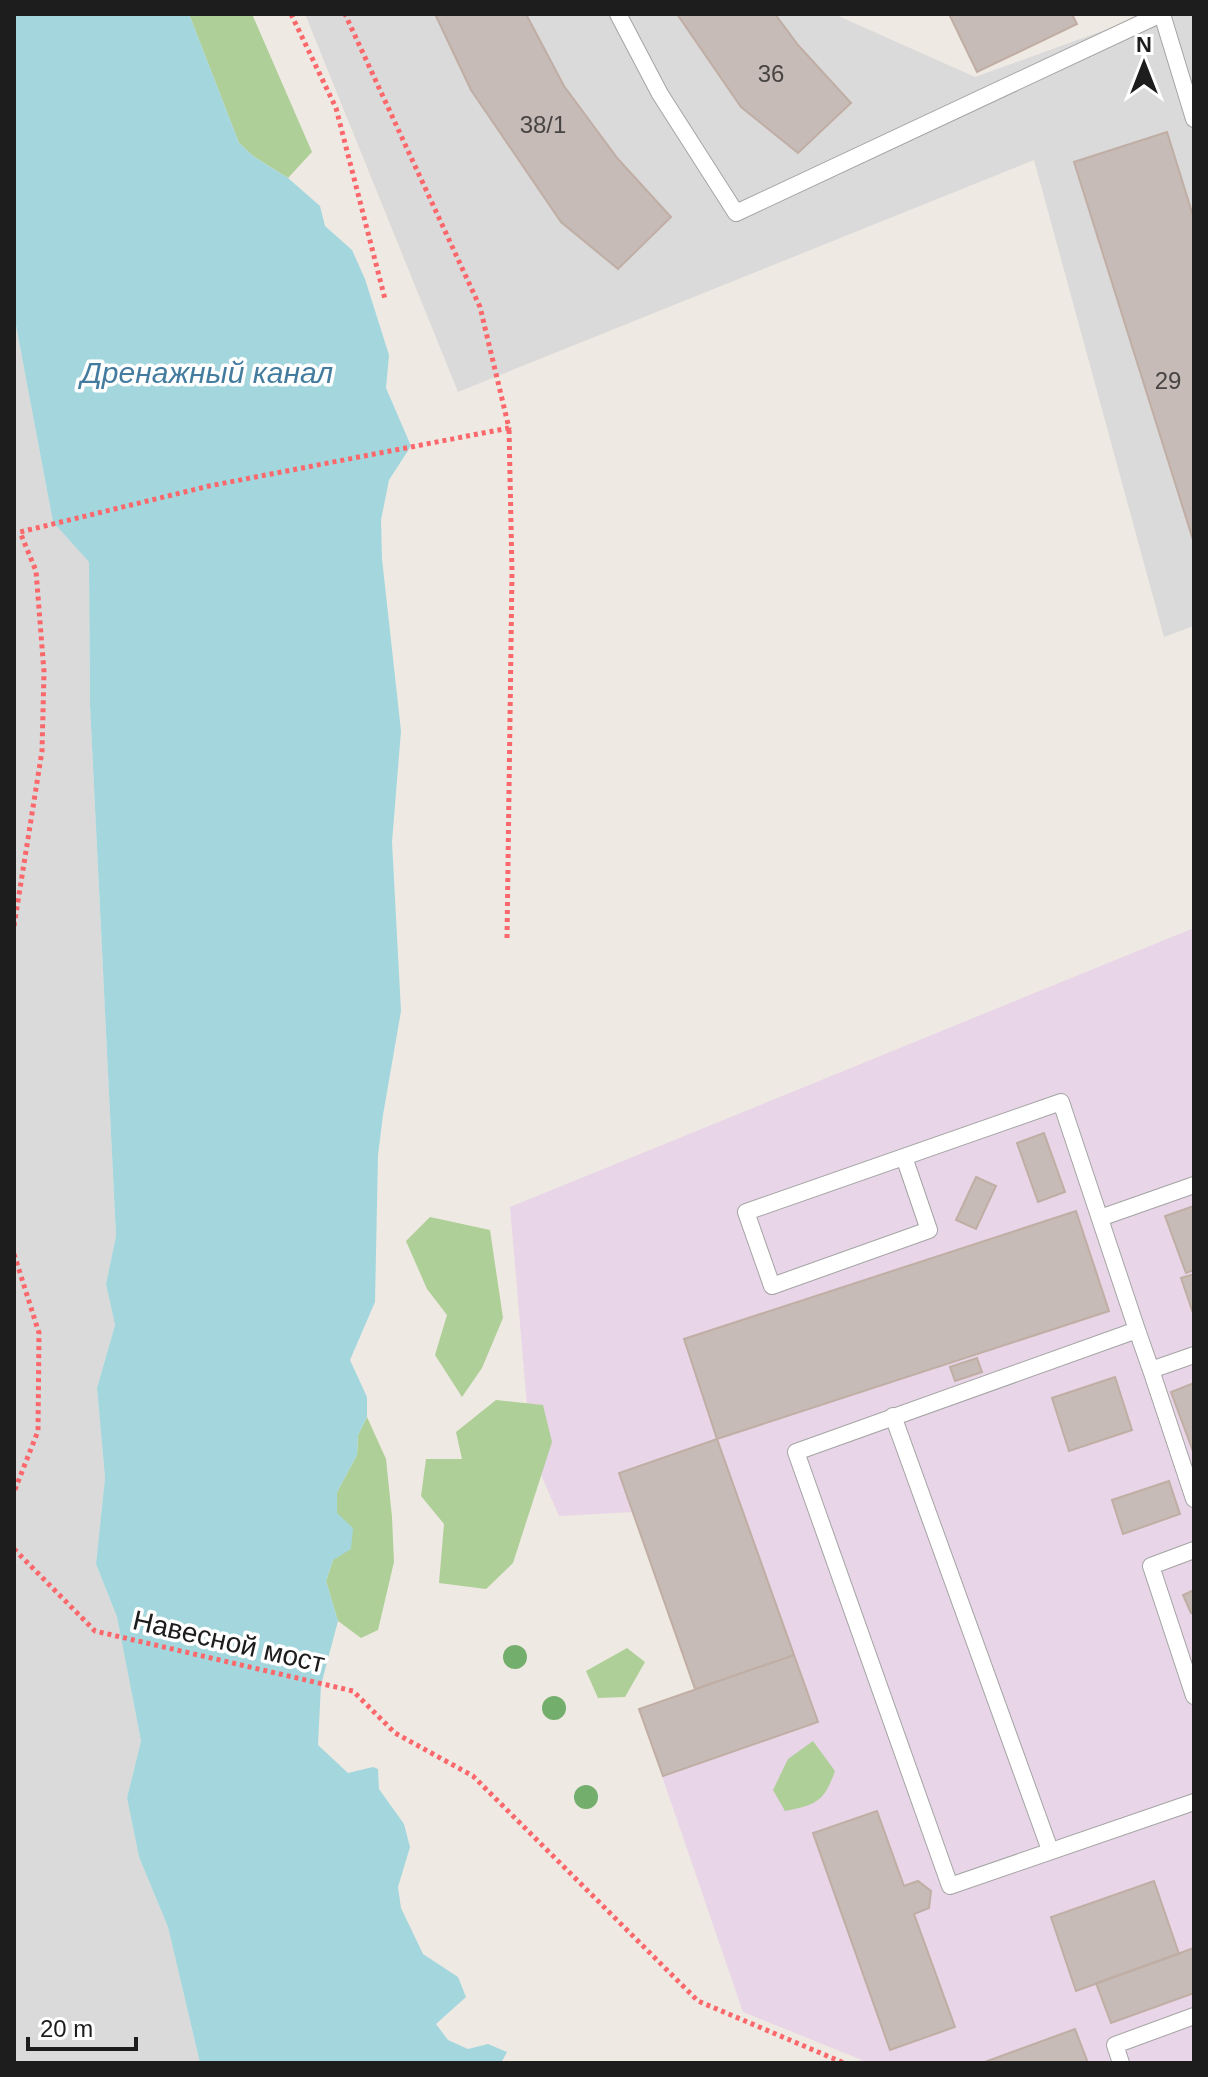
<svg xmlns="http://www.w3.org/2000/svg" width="1208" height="2077" font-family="Helvetica,sans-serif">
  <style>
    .residential { fill: #dbdada }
    .industrial { fill: #e8d5e7 }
    .forest { fill: #aecf97 }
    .water { fill: #a3d7dd }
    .building { fill: #c6bbb6; stroke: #c0aea5; stroke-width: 2 }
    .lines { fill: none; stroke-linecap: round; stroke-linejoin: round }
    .service-casing { stroke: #a4a4a4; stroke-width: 18 }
    .path { stroke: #fb686b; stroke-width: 5; stroke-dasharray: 4 4; stroke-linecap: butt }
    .service { stroke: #fff; stroke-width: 16 }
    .tree { fill: #74ae6c }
    .labels { text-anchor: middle; stroke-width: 7; stroke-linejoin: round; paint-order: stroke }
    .number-label { font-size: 24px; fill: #474443 }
    .street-label { font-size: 28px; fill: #1d1d1d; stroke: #fff }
    .water-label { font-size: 30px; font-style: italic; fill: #437c9e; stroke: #fff }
  </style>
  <rect width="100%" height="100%" fill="#efe9e3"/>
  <!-- residential -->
  <path class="residential" d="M305 14H834L975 77 1149 14H1194V626L1164 637 1034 160 458 392Z
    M14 315 53 522 89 561 90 705 116 1236 106 1284 115 1325 97 1388 105 1478 96 1564 117 1617 141 1741 127 1798 139 1857 168 1927 200 2063H14Z"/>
  <!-- industrial -->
  <path class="industrial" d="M1194 928V2063H856L862 2060 743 2012 639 1709 695 1689 633 1512 559 1516 531 1452 510 1207Z"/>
  <!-- forest -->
  <path class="forest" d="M189 14H252L312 152 288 178 253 156 239 143Z
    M430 1217 490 1230 503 1318 482 1368 462 1397 435 1355 447 1315 427 1289 406 1241Z
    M496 1400 543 1405 552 1442 513 1563 486 1589 439 1583 444 1524 421 1496 426 1459H462L456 1432Z
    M367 1417 386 1459 392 1517 394 1562 378 1630 361 1638 338 1621 326 1581 333 1560 337 1492 357 1455 358 1435Z
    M627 1648 645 1662 625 1697 598 1698 586 1671Z
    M813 1741 835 1771C824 1802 816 1805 785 1811L773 1790 788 1759Z"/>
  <!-- water -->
  <path class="water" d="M14 14H189L239 143 253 156 288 178 320 206 325 226 352 250 365 279 389 355 386 388 411 446 389 480 381 520 382 559 401 731 392 842 401 1011 383 1115 378 1155 375 1302 350 1360 367 1397V1417L358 1435 357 1455 337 1492V1513L353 1528 351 1549 333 1560 326 1581 338 1621 321 1685 318 1745 348 1773 373 1767 378 1769 379 1789 404 1824 410 1847 398 1887 401 1908 423 1954 458 1977 466 1997 436 2024 448 2040 468 2049 488 2044 507 2052 501 2063H200L168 1927 139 1857 127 1798 141 1741 117 1617 96 1564 105 1478 97 1388 115 1325 106 1284 116 1236 90 705 89 562 53 522 14 315Z"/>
  <!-- building -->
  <path class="building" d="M435 14H526L564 86 618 159 671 217 618 269 561 222 471 90Z
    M677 14H775L798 45 851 103 798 153 741 107Z
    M949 14H1072L1077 24 977 72Z
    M1167 132 1194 219V543L1074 162Z
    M1044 1133 1065 1192 1038 1202 1017 1143Z
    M976 1177 996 1186 976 1229 956 1220Z
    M1194 1206V1270L1186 1273 1165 1216Z
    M1076 1211 1109 1311 717 1439 684 1339Z
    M1194 1274V1316L1181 1278Z
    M977 1358 982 1372 955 1381 950 1367Z
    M1115 1377 1132 1430 1069 1451 1052 1398Z
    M1194 1383V1454L1171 1392Z
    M717 1439 794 1655 695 1689 619 1473Z
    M1169 1481 1180 1514 1123 1534 1112 1500Z
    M1194 1590V1612L1191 1613 1183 1595Z
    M794 1655 818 1722 663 1776 639 1709Z
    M877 1811 904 1886 918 1881 931 1891 929 1908 914 1914 955 2027 890 2050 813 1833Z
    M1154 1881 1179 1954 1076 1991 1051 1917Z
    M1194 1948V1993L1111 2023 1096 1983Z
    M1075 2029 1088 2063H982Z"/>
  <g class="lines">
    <!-- service casing -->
    <g class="service-casing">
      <path id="service" d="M618 14 660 94 736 213 1161 14
        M1162 14 1194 119
        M904 1157 929 1230 772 1286 746 1212 1061 1102 1137 1330 796 1452 950 1886 1194 1802
        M1100 1218 1194 1185
        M1137 1330 1151 1370 1194 1355
        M1151 1370 1194 1499
        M893 1416 1050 1850
        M1194 1550 1151 1566 1194 1696
        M1121 2063 1115 2045 1194 2016"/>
    </g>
    <!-- path -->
    <path class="path" d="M291 14 336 108 385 299
      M14 926 42 751 44 672 36 571 20 532 209 486 509 428 480 307 345 14
      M507 938 512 572 509 428
      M14 1254 39 1333 38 1431 14 1492
      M14 1549 95 1631 353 1691 395 1733 473 1776 698 2001 844 2063"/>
    <!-- service -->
    <use href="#service" class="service"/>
  </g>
  <!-- trees -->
  <g class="tree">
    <circle cx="515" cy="1657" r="12"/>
    <circle cx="554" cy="1708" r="12"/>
    <circle cx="586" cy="1797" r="12"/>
  </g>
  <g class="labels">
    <!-- number labels -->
    <g class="number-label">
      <text x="771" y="82">36</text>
      <text x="543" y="133">38/1</text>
      <text x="1168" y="389">29</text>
    </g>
    <!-- street labels -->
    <g class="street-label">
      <text transform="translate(229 1641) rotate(13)" y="10">Навесной мост</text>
    </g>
    <!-- water labels -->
    <g class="water-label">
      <text x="207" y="383">Дренажный канал</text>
    </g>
  </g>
  <!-- border -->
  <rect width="1208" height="2077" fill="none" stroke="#1d1d1d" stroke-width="32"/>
  <!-- north arrow -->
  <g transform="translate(1144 64)" stroke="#ffffff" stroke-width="6" paint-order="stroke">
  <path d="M0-6L14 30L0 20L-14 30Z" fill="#1d1d1d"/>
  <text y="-12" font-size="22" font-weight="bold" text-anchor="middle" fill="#1d1d1d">N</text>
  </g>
  <!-- scale -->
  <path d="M28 2037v12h108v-12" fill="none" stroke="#1d1d1d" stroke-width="4"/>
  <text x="40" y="2037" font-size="24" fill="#1d1d1d" stroke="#ffffff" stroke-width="6" paint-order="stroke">20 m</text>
</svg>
